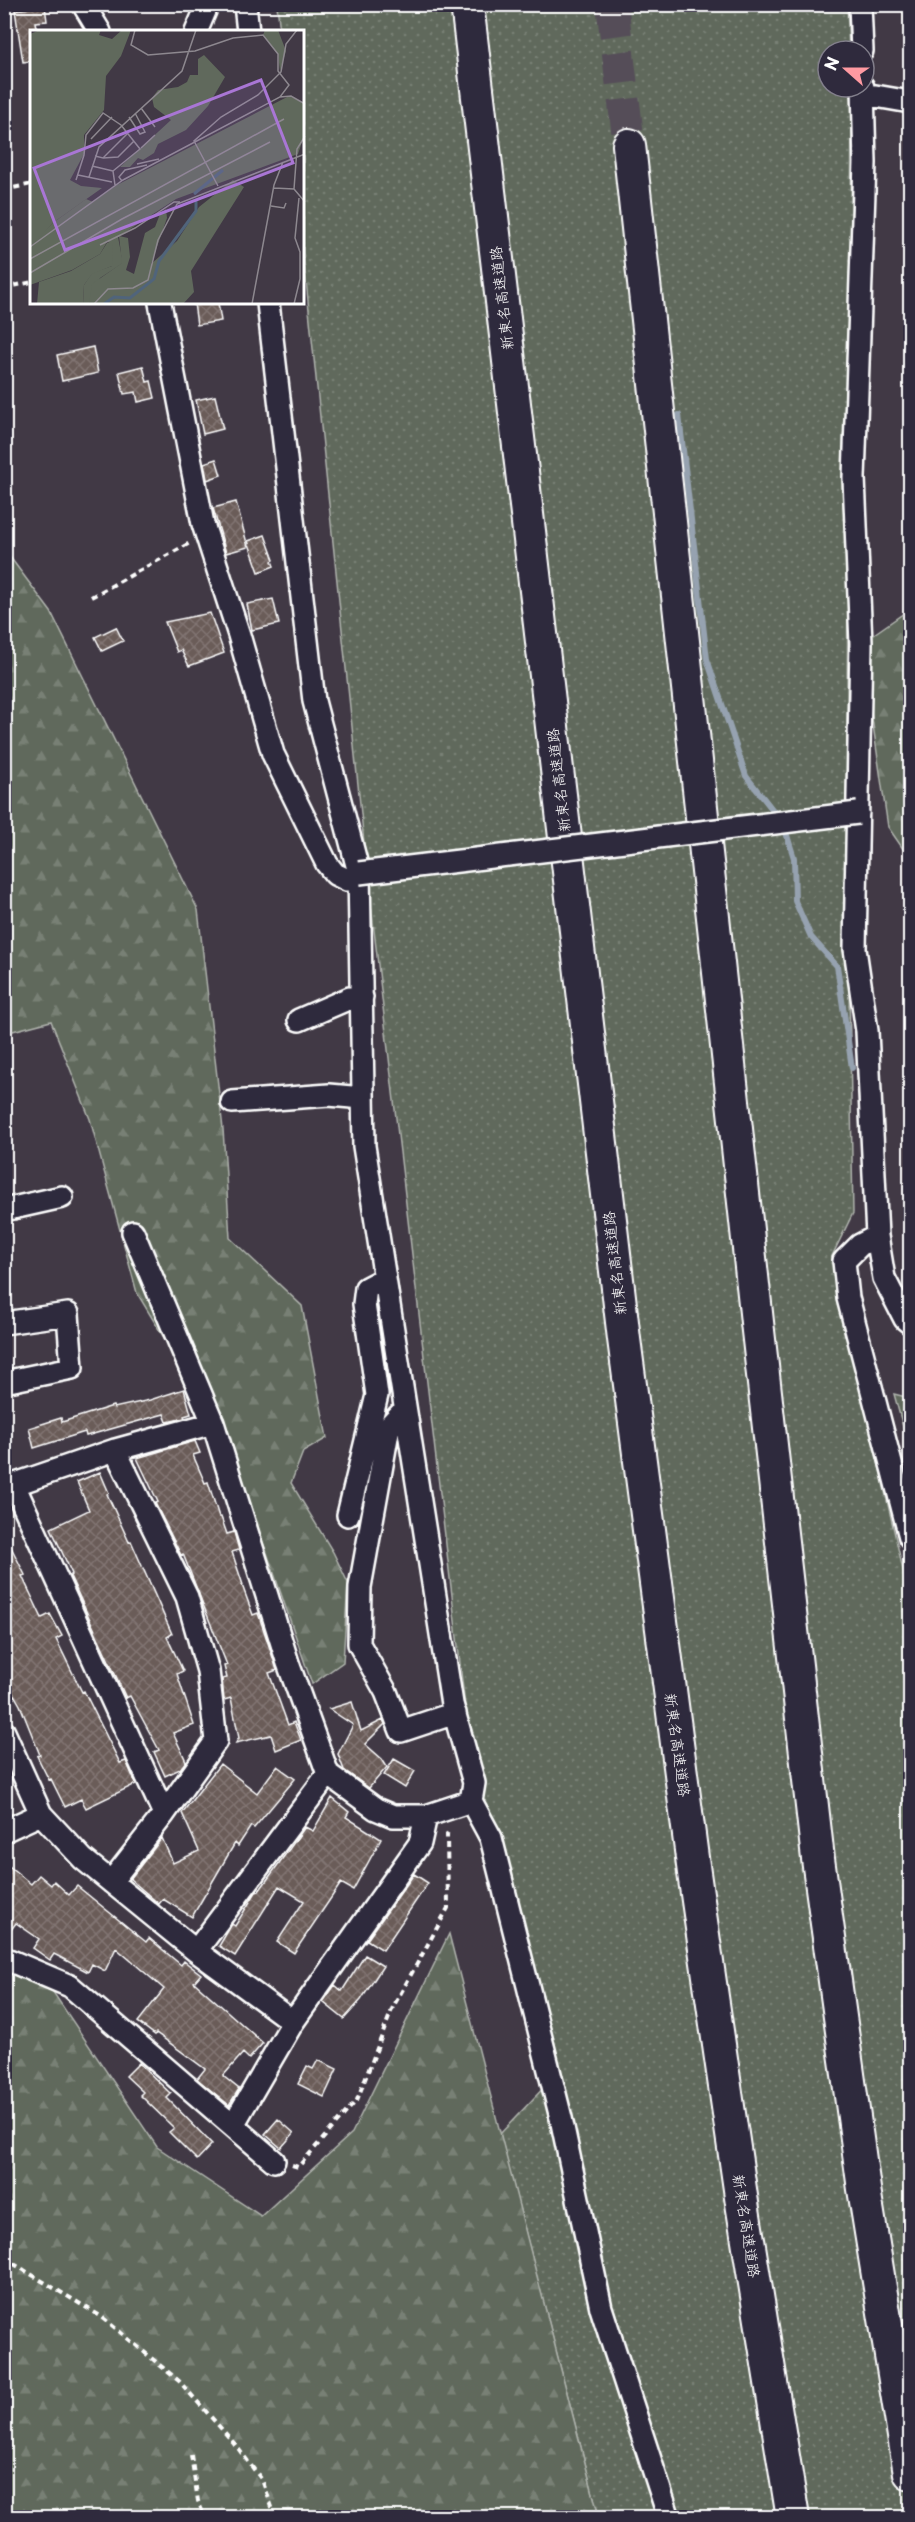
<svg xmlns="http://www.w3.org/2000/svg" width="915" height="2522" font-family="'Playpen Sans','Klee One',sans-serif">
  <style>
    .grass { fill: url(#grass-dots); stroke: #b0b4ae; stroke-width: 1.5 }
    .forest { fill: url(#forest-firs); stroke: #b0b4ae; stroke-width: 1.5 }
    .lines { fill: none; stroke-linecap: round; stroke-linejoin: round }
    .stream { stroke: #96a2b0; stroke-width: 6 }
    .building { fill: url(#building-cross-hatch); stroke: #fff; stroke-width: 1.5 }
    .highway-tunnel { stroke: #544d58; stroke-width: 32; stroke-dasharray: 32 16; stroke-linecap: butt }
    .minor-casing { stroke: #fff; stroke-width: 26 }
    .highway-casing { stroke: #fff; stroke-width: 36 }
    .path { stroke: #fff; stroke-width: 4; stroke-dasharray: 6 4.5; stroke-linecap: butt }
    .minor { stroke: #2f2a3d; stroke-width: 21 }
    .highway { stroke: #2f2a3d; stroke-width: 32 }
    .minor-bridge-casing { stroke: #fff; stroke-width: 26; stroke-linecap: butt }
    .minor-bridge { stroke: #2f2a3d; stroke-width: 21 }
    .labels { text-anchor: middle; stroke-width: 4.5; stroke-linejoin: round; paint-order: stroke }
    .street-label { font-size: 15px; fill: #fff; stroke: #2f2a3d }
    .inset-river { fill: none; stroke: #50647b; stroke-width: 3 }
    .inset-road { fill: none; stroke: #8d888f; stroke-width: 1.5 }
    .view { fill: #a976d5; fill-opacity: 0.15; stroke: #a976d5; stroke-width: 3 }
    .inset-edge { fill: none; stroke: #fff; stroke-width: 3 }
  </style>
  <defs>
    <pattern id="grass-dots" width="8" height="8" patternUnits="userSpaceOnUse" patternTransform="scale(1.5)"><rect width="8" height="8" fill="#60695c"/><path d="M2 2h.1M6 6h.1" fill="none" stroke="#788074" stroke-width="1.8" stroke-linecap="round"/></pattern>
    <pattern id="forest-firs" width="22" height="20" patternUnits="userSpaceOnUse" patternTransform="scale(1.5)"><rect width="22" height="20" fill="#60695c"/><path d="M5 1l3.5 6h-7zM16 11l3.5 6h-7z" fill="#788074"/></pattern>
    <pattern id="building-cross-hatch" width="8" height="8" patternUnits="userSpaceOnUse" patternTransform="scale(1.5)"><rect width="8" height="8" fill="#6b5c59"/><path d="M0 0l8 8M0 8l8-8" fill="none" stroke="#817472"/></pattern>
  </defs>
  <rect width="100%" height="100%" fill="#413945"/>
  <filter id="ink" filterUnits="userSpaceOnUse"><feTurbulence type="fractalNoise" baseFrequency=".0167" numOctaves="2"/><feDisplacementMap in="SourceGraphic" scale="12" xChannelSelector="R" yChannelSelector="G"/><feConvolveMatrix kernelMatrix="1 2 1 2 8 2 1 2 1" color-interpolation-filters="sRGB"/></filter>
  <g filter="url(#ink)">
    <!-- grass -->
    <path class="grass" d="M277 5H847L849 51H828V87H851L852 105 846 820 853 1213 831 1258 910 1600V2517H599L500 2134 551 2080 474 1783 366 862 303 252V32L280 31Z"/>
    <!-- forest -->
    <path class="forest" d="M4 549 51 612 198 910 223 1129 230 1238 302 1306 327 1438 303 1452 291 1483 333 1552 348 1583 343 1662 312 1684 266 1550 199 1396 137 1293 90 1119 51 1021 5 1033Z
      M910 609V859L888 827 861 643Z
      M894 1394 910 1398V1452Z
      M449 1934 599 2517H5L4 1969 51 1989 157 2147 261 2216 352 2133Z"/>
    <g class="lines">
      <!-- stream -->
      <path class="stream" d="M679 415 707 659 746 776 779 818
        M784 826 794 858 795 901 811 937 837 966 852 1068"/>
    </g>
    <!-- building -->
    <path class="building" d="M45 6 47 21 35 22 37 32H32V61L23 62 15 10Z
      M194 303H218L221 321 197 325Z
      M93 347 98 373 62 381 57 355Z
      M143 366 147 382 151 381 155 398 138 402 136 392 124 394 119 372Z
      M215 396 223 429 203 434 196 400Z
      M216 459 221 475 207 480 204 463Z
      M236 502 248 547 226 553 213 508Z
      M265 535 274 560 272 561 274 566 259 572 248 541Z
      M273 599 279 624 252 630 247 604Z
      M210 613 224 653 189 666 181 650 177 652 165 622Z
      M116 627 123 641 102 651 95 637Z
      M184 1389 191 1414 184 1416 185 1418 167 1422 164 1414 86 1436 85 1432 34 1448 29 1428 61 1418 62 1422 113 1406 114 1408 150 1400Z
      M195 1441 200 1453 193 1455 205 1483 208 1482 219 1517H221L227 1534 234 1532 239 1550 232 1552 243 1585H242L253 1615 258 1613 277 1670 269 1673 288 1725 294 1722 301 1740 276 1750 271 1735 236 1743 239 1738 231 1698 224 1700 222 1679 227 1678 224 1666 227 1665 183 1554 181 1555 155 1503 158 1502 137 1458Z
      M100 1472 109 1493 107 1494 129 1542 131 1541 172 1634 167 1637 183 1671 177 1674 194 1725 173 1733 186 1761 180 1769 165 1776 154 1752 159 1750 130 1696 126 1698 70 1576 72 1574 51 1528 89 1510 77 1482Z
      M4 1533 25 1575 22 1576 42 1618 50 1614 62 1636 56 1639 82 1692 84 1691 120 1763 126 1761 136 1784 86 1808 81 1799 65 1807 51 1779 49 1780 37 1756 40 1755 20 1705 4 1677Z
      M352 1702 361 1731 383 1720 385 1724 365 1744 382 1759 387 1767 369 1788 344 1770 338 1754 353 1725 329 1709Z
      M394 1759 415 1771 405 1788 384 1775Z
      M220 1764 257 1793 277 1766 295 1779 254 1828 251 1826 238 1846 235 1843 192 1917 163 1899 159 1904 130 1879 162 1838 173 1863 199 1851 182 1813Z
      M332 1798 349 1812 346 1817 381 1839 353 1890 341 1883 294 1953 277 1942 304 1901 279 1886 235 1956 219 1946 232 1924 235 1926 256 1892 259 1891 305 1827 313 1831Z
      M4 1862 31 1884 39 1875 51 1885 54 1881 69 1895 77 1886 146 1942 149 1938 181 1965 184 1961 201 1974 194 1982 263 2043 249 2059 243 2053 223 2076 239 2089 229 2105 197 2079 205 2069 156 2033 155 2035 138 2022 164 1989 116 1948 105 1971 92 1964 88 1972 54 1954 50 1960 33 1948 39 1939 16 1923 4 1939Z
      M414 1874 428 1883 383 1950 367 1940Z
      M365 1955 383 1966 361 2000 344 2019 323 2002 335 1985 342 1991Z
      M318 2060 337 2069 324 2097 298 2084 307 2066 313 2069Z
      M139 2063 171 2094 167 2098 212 2144 197 2160 169 2132 174 2128 140 2095 143 2092 126 2076Z
      M278 2119 294 2133 281 2148 265 2134Z"/>
    <g class="lines">
      <!-- highway-tunnel -->
      <path class="highway-tunnel" d="M612 4 629 145"/>
      <!-- minor casing -->
      <g class="minor-casing">
        <path id="minor" d="M83 4 100 32
          M245 4 248 32
          M860 4 862 51
          M196 32 208 4
          M863 87 865 163 854 478 861 643 855 949 867 1031 877 1236 884 1278 905 1319 910 1323
          M864 94 910 102
          M160 303 203 524 239 635 273 754 327 864 335 874 347 880 359 873
          M268 303 314 701 359 873 364 1146 452 1704 474 1783 471 1801 491 1838 561 2118 601 2308 669 2518
          M299 1020 350 998 362 997
          M232 1102 329 1095 363 1098
          M4 1210 62 1197
          M133 1232 213 1423
          M877 1236 860 1245 844 1261 848 1298 910 1537
          M4 1323 68 1314 72 1368 4 1382
          M405 1409 389 1426 360 1587 359 1644 386 1692 401 1731 455 1713
          M115 1450 187 1597 208 1671 216 1741 164 1814
          M14 1485 164 1814 111 1882
          M4 1488 115 1450 213 1423 288 1663 328 1774 376 1809 393 1816H426L471 1801
          M348 1515 377 1395 364 1304 366 1288 385 1278
          M4 1732 41 1814 83 1859 196 1951 293 2022
          M4 1831 41 1814
          M196 1951 328 1774
          M4 1958 70 1986 274 2161
          M233 2125 293 2022 420 1843 426 1816"/>
      </g>
      <!-- highway casing -->
      <g class="highway-casing">
        <path id="highway" d="M467 4 624 1339 694 1873 742 2203 793 2518
          M629 145 757 1322 818 1859 864 2189 910 2473"/>
      </g>
      <!-- path -->
      <path class="path" d="M4 190 32 184
        M4 288 32 282
        M91 597 190 543
        M292 2165 298 2167 357 2100 393 2007 448 1908 447 1834 450 1829
        M4 2258 102 2317 179 2381 234 2443 262 2480 276 2518
        M191 2455 198 2501 205 2518"/>
      <!-- minor -->
      <use href="#minor" class="minor"/>
      <!-- highway -->
      <use href="#highway" class="highway"/>
      <!-- minor-bridge casing -->
      <g class="minor-bridge-casing">
        <path id="minor-bridge" d="M359 873 858 813"/>
      </g>
      <!-- minor-bridge -->
      <use href="#minor-bridge" class="minor-bridge"/>
    </g>
  </g>
  <g class="labels">
    <!-- street labels -->
    <g class="street-label">
      <text transform="translate(502 298) rotate(-97)" y="5">新東名高速道路</text>
      <text transform="translate(559 780) rotate(-97)" y="5">新東名高速道路</text>
      <text transform="translate(615 1263) rotate(-97)" y="5">新東名高速道路</text>
      <text transform="translate(677 1745) rotate(82)" y="5">新東名高速道路</text>
      <text transform="translate(746 2226) rotate(81)" y="5">新東名高速道路</text>
    </g>
  </g>
  <!-- overview -->
  <g transform="translate(30 30)">
    <rect width="274" height="274" fill="#413945"/>
    <path d="M259 66 274 73V106L268 124 146 169 88 207 93 233 70 248 59 274H53L54 255 62 243 82 236V214L77 212 70 224 42 240 0 255V214L24 192 56 169 63 172 87 155Z" fill="#60695c"/>
    <path d="M10 0H71L69 5 82 9 92 0H101L91 26 76 46 74 80 54 105V124L40 150 51 156 72 158 24 192 0 216V4ZM235 0H248L256 21 250 41 248 24 233 5ZM174 25 195 47 178 76 156 100 128 114 124 123 113 130 108 128 100 137H90L141 90 124 77 122 68 128 60 148 57 157 52 160 45H168V29ZM203 150 214 157 161 241 164 262 153 274H59L62 254 92 233 89 206 98 208 100 227 96 240 104 244 115 203 125 197 130 184 136 179 137 188 121 234 147 211 169 177ZM77 213H83L82 236 62 244 54 255 53 274H7L9 252 41 241 70 224Z" fill="#60695c"/>
    <path class="inset-river" d="M164 164 193 140M74 274 84 267 100 268 124 249 129 231 166 181V171"/>
    <path class="inset-road" d="M250 67 261 66 275 74M111 78 125 97M99 87 110 104 115 102 105 83M275 106 267 119 264 159 275 172M61 109 82 87M111 118 125 105M65 126 73 128 98 103M73 128 88 127 104 111M107 134 129 129M62 136 83 141M48 145 82 152M59 147 69 117 152 41 166 0M46 150 54 125 56 105 73 83 91 95 110 119 83 141 85 155M92 151 89 147 95 140 117 135M188 156 164 111 191 87 228 65 251 42 256 14 267 0M244 158 264 159M241 176 254 178 256 173M70 215 105 198 144 172H150M0 217 93 150 250 67 259 55 248 41V24L233 5 203 8 165 21 118 25 101 15 105 0M0 229 254 89M0 243 92 189 240 112M64 274 78 259 103 258 118 250 128 210 147 174 275 124M222 274 244 155 253 132M264 274 270 249V222L265 208 269 168"/>
    <path class="view" d="M231 50 263 133 35 220 4 138Z"/>
    <rect width="274" height="274" class="inset-edge"/>
  </g>
  <!-- margin -->
  <rect width="915" height="2522" fill="none" stroke="#2f2a3d" stroke-width="24"/>
  <rect x="12" y="12" width="891" height="2498" fill="none" stroke="#fff" stroke-width="2" filter="url(#ink)"/>
  <!-- north arrow -->
  <g transform="translate(846 69) rotate(291)"><circle r="28" fill="#2f2a3d" stroke="#827f8b" stroke-width="1.5"/>
  <path d="M0-4.5L10 22L0 15L-10 22Z" fill="#ff9aa2"/>
  <text y="-9" font-size="16" font-weight="bold" text-anchor="middle" fill="#ffffff">N</text>
  </g>
</svg>
